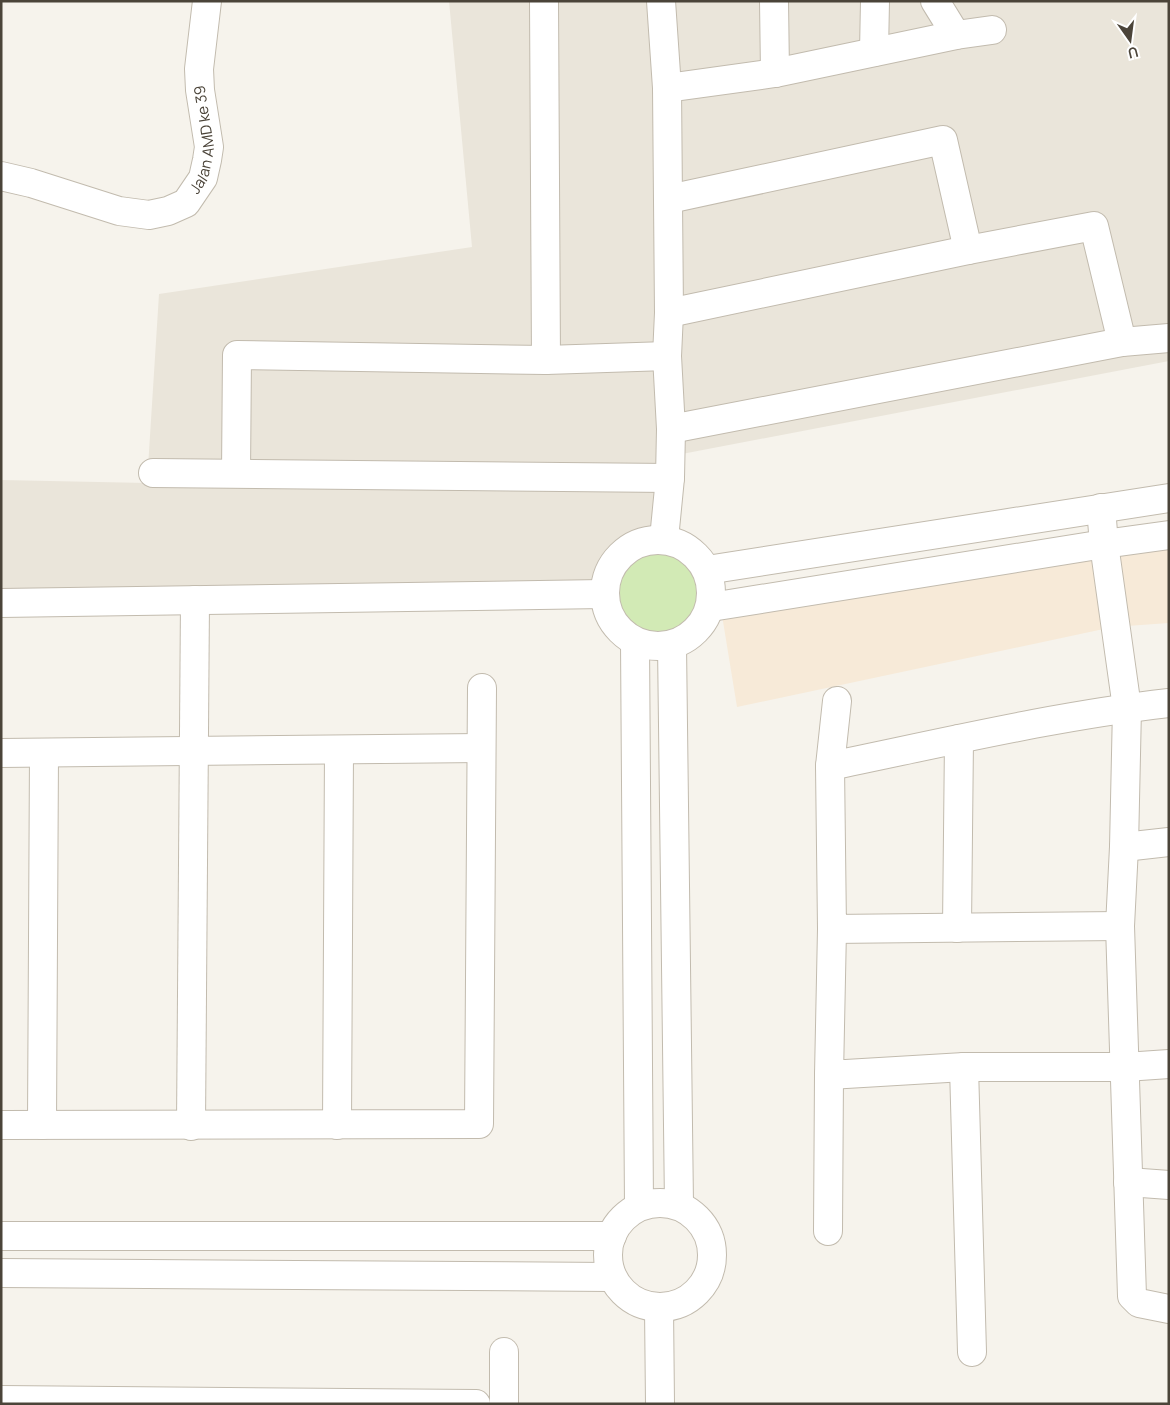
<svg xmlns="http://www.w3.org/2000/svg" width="1170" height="1405" font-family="Manrope,sans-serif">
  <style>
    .residential { fill: #eae5da }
    .commercial { fill: #f7ead8 }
    .green { fill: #d2eab5 }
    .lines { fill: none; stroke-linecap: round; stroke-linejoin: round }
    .minor-casing { stroke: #c2bbae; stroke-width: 30 }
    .minor { stroke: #fff; stroke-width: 28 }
    .labels { text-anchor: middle; stroke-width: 5; stroke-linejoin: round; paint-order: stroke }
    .street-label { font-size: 15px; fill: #4b4439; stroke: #fff }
  </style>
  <rect width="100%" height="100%" fill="#f6f3ec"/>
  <!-- residential -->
  <path class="residential" d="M449 1H1169V361L661 458 670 478 657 552 613 603 1 601V480L147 483 159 294 472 247Z"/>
  <!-- commercial -->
  <path class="commercial" d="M1169 527V623L1113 627 737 707 720 603Z"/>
  <!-- green -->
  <path class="green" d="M613 604a53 53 0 1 1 106 0a53 53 0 1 1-106 0Z"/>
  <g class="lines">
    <!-- minor casing -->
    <g class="minor-casing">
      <g id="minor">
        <path d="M544 1 546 360"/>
        <path d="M661 1 667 88 669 313 667 356 671 429 670 478 664 539"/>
        <path d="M774 1 775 73"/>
        <path d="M935 1 956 35"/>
        <path d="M874 52 875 1"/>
        <path d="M667 88 775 73 956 35 992 30"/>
        <path id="s1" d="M1 176 31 183 119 211 149 215 168 211 186 203 203 178 207 160 209 147 200 90 199 69 207 1"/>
        <path d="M669 199 943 140 968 250"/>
        <path d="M669 313 968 250 1094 226 1122 342"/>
        <path d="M671 429 1122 342 1169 338"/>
        <path d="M153 473 670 478"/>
        <path d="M236 473 237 355 546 360 667 356"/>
        <path d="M1101 508 1104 544 1127 708 1124 847 1120 926 1132 1296 1139 1303 1169 1309"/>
        <circle cx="658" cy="593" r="53"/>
        <path d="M707 570 1169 498"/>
        <path d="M1 603 603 594"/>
        <path d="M711 607 1104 544 1169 535"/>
        <path d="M635 642 639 1206"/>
        <path d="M672 645 679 1205"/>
        <path d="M837 701 830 766 832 929 1120 926"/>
        <path d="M1 753 481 748"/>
        <path d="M830 766C942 743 1055 716 1169 703"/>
        <path d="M1124 847 1169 842"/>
        <path d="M957 928 959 739"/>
        <path d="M832 929 829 1075 964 1067H1125L1169 1064"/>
        <path d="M964 1067 972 1352"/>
        <path d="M1 1125 479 1124 482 688"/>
        <path d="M42 1125 44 753"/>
        <path d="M337 1125 339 750"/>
        <path d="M191 1126 195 600"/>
        <path d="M1128 1182 1169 1185"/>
        <circle cx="660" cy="1255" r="52"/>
        <path d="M828 1231 829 1075"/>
        <path d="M1 1236H612"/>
        <path d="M1 1273 611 1277"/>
        <path d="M659 1308 660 1404"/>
        <path d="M1 1400 476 1404"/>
        <path d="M504 1404V1352"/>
      </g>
    </g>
    <!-- minor -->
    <use href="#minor" class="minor"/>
  </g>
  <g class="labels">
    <!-- street labels -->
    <g class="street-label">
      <text dy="5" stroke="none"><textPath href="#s1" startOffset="261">Jalan AMD ke 39</textPath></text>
    </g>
  </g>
  <!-- border -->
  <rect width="1170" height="1405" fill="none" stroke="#4b4439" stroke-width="5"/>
  <!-- north arrow -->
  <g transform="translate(1130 40) rotate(166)" stroke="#ffffff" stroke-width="4" paint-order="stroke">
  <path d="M0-4L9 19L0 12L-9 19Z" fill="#4b4439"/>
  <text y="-8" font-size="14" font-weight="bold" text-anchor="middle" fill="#4b4439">U</text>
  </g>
</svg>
